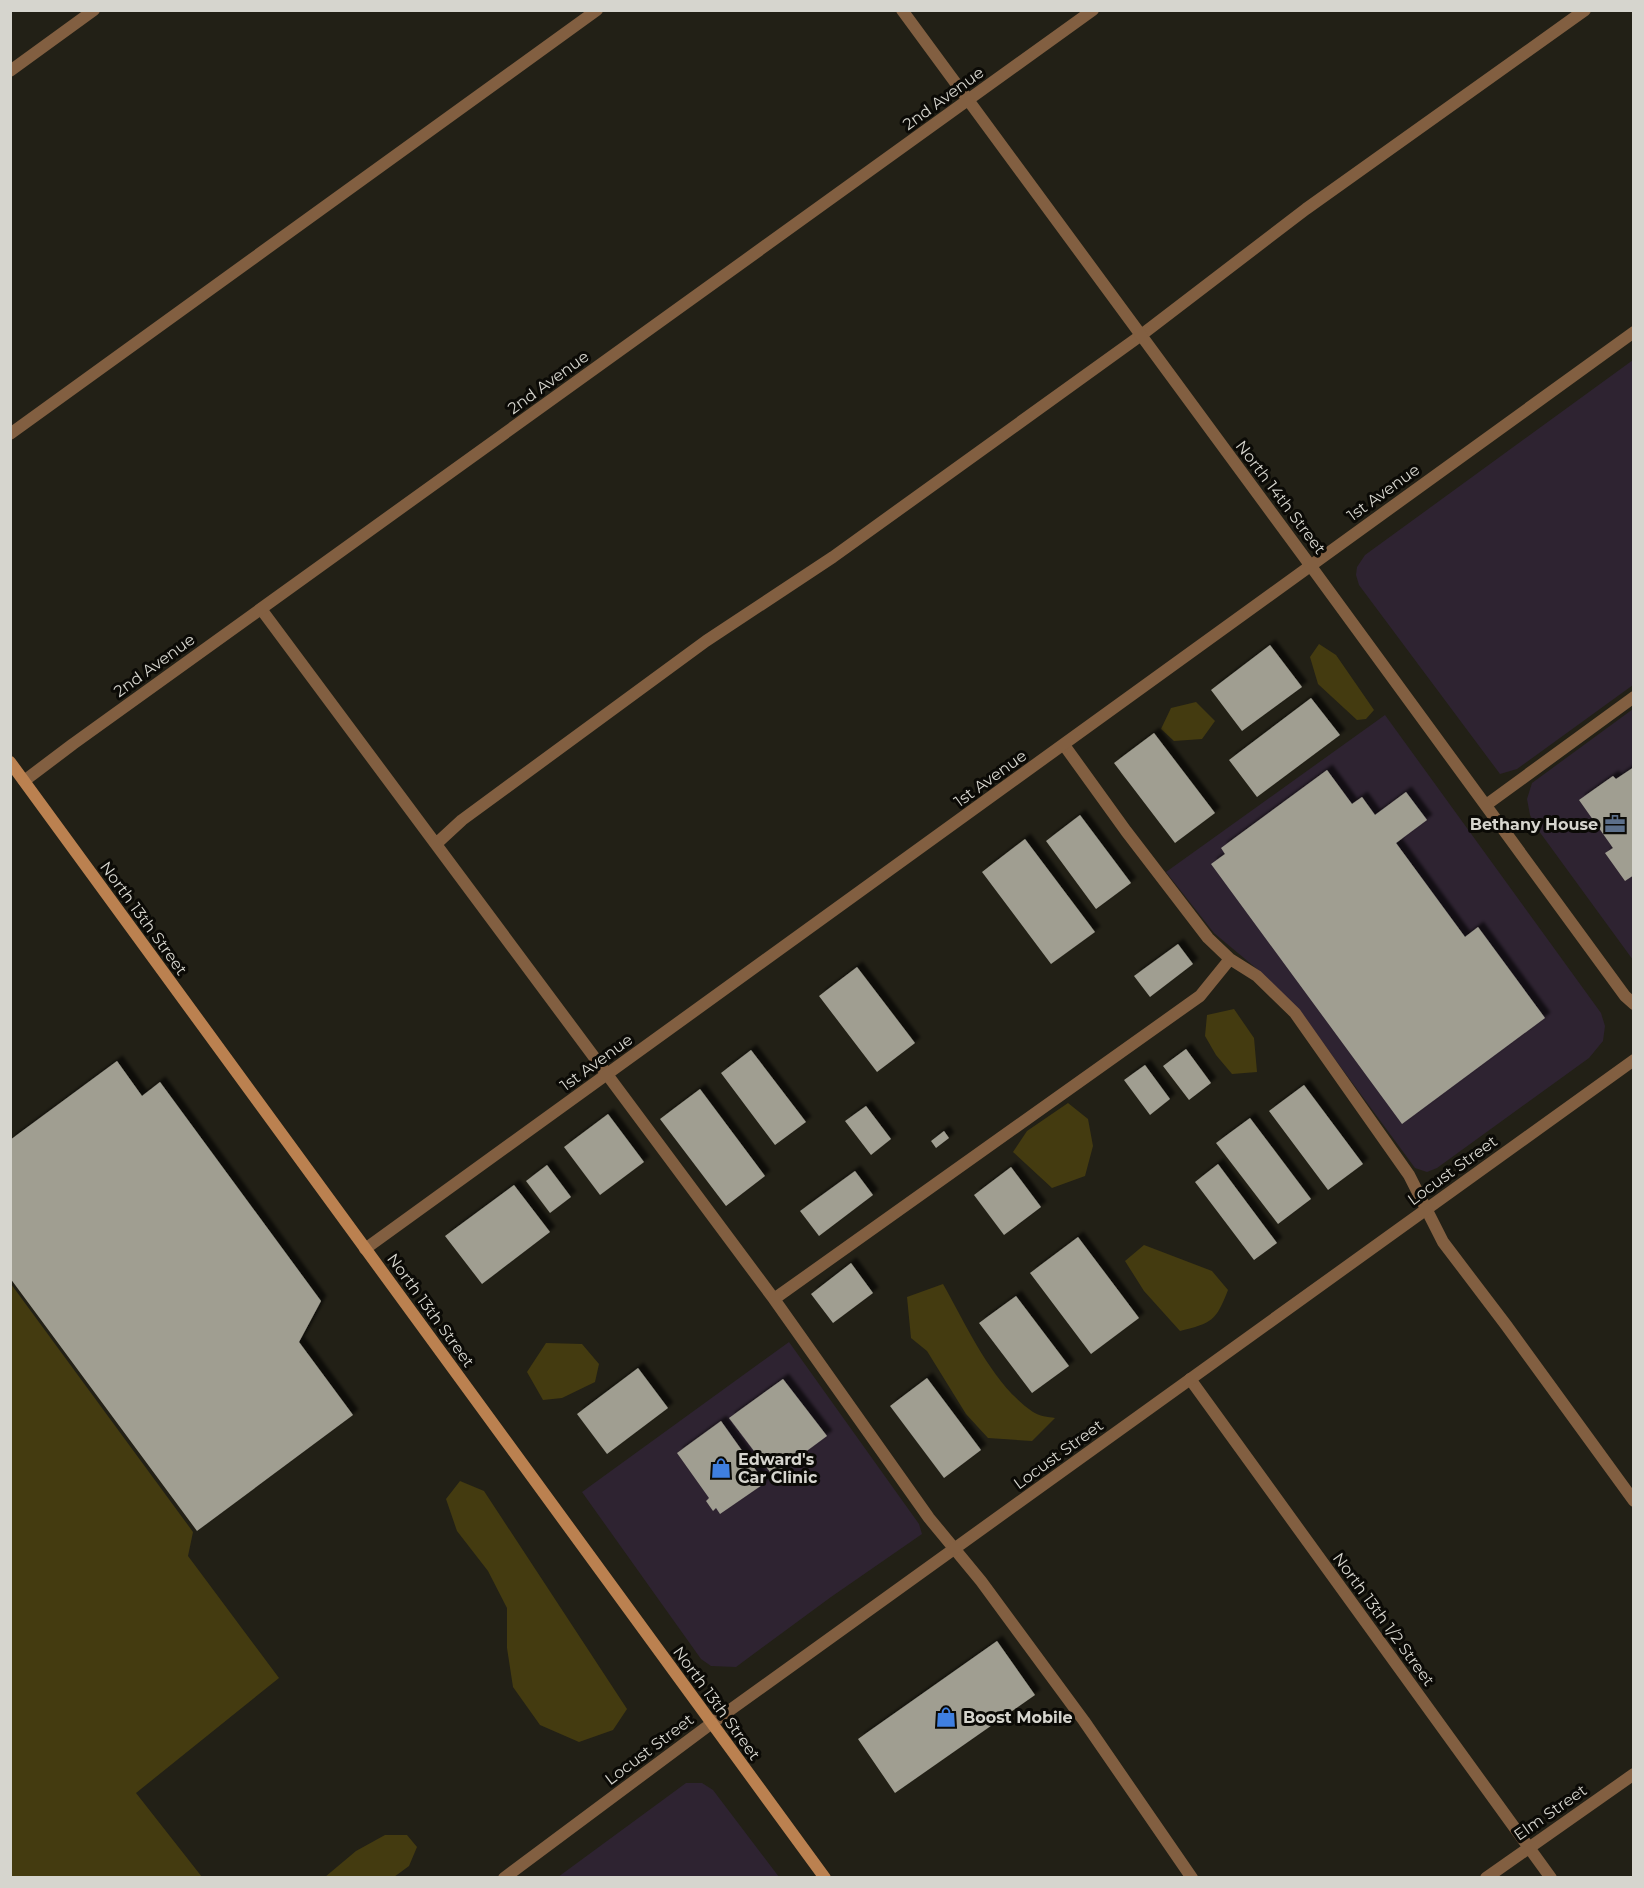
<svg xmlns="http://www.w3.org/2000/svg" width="1644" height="1888" font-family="Montserrat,sans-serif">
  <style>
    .commercial { fill: #2e2331 }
    .green { fill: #443b10 }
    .building { fill: #a09e91; filter: url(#shadow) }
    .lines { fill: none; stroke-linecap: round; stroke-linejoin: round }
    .service { stroke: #825f41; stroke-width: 12 }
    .minor { stroke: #825f41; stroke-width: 12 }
    .tertiary { stroke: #825f41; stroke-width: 12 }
    .secondary { stroke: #bb8150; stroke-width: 12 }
    .labels { text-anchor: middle; stroke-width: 6; stroke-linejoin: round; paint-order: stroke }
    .street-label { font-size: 16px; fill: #d6d5ce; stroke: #0b0a06 }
    .poi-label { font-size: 16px; font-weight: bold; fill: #d6d5ce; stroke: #0b0a06; text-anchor: start }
  </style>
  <defs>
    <filter id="shadow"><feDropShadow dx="5.5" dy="-5.5" stdDeviation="1.5" flood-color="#0009"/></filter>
  </defs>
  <rect width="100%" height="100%" fill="#222016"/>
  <!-- commercial -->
  <path class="commercial" d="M1633 360V685L1517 769 1500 774 1359 585 1356 575 1357 567 1365 555Z
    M1633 709V960L1536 827 1530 815 1527 799 1532 783Z
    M1385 715 1601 1013 1605 1026 1603 1041 1589 1058 1437 1168 1427 1172 1415 1168 1298 1009 1257 969 1214 933 1166 872Z
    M789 1342 919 1524 922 1534 831 1597 736 1667 711 1666 701 1659 582 1492Z
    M686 1783H702L713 1790 779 1877H558Z"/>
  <!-- green -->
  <path class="green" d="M1319 644 1336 655 1374 710 1366 719 1357 720 1318 684 1310 657Z
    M1196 702 1215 721 1202 739 1174 741 1161 729 1171 708Z
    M1234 1009 1254 1038 1257 1072 1232 1074 1216 1055 1205 1036 1207 1015Z
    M1068 1103 1088 1119 1093 1146 1085 1176 1052 1188 1013 1152 1027 1131Z
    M1144 1245 1212 1271 1228 1290C1216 1321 1212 1323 1180 1331L1144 1291 1125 1261Z
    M11 1284 193 1532 188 1556 279 1678 136 1793 202 1877H11Z
    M943 1284C967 1326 992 1384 1033 1412 1039 1416 1048 1417 1055 1418L1032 1441 988 1438 966 1414 927 1351 911 1338 907 1297Z
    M546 1343 582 1344 599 1364 595 1382 562 1398 543 1400 527 1372Z
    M460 1481 484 1491 627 1709 613 1730 579 1742 540 1725 513 1687 507 1648V1608L488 1571 457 1531 446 1499Z
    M385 1835H407L417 1847 409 1866 394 1877H325L356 1851Z"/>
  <!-- building -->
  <path class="building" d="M1270 645 1302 687 1242 731 1211 690Z
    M1311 698 1340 735 1257 797 1229 760Z
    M1154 733 1215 813 1175 843 1114 763Z
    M1634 767V875L1625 881 1605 853 1613 848 1579 800 1613 776 1616 779Z
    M1327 770 1352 804 1362 797 1375 815 1406 792 1427 820 1396 843 1465 937 1478 927 1545 1018 1402 1124 1211 864 1225 854 1221 848Z
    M1080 815 1131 883 1096 909 1046 841Z
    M1025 839 1095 932 1051 964 982 872Z
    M1178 944 1193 964 1150 997 1134 976Z
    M857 967 915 1043 877 1072 819 996Z
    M1186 1049 1211 1083 1189 1100 1163 1066Z
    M751 1050 806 1122 775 1145 721 1073Z
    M117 1061 142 1096 160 1082 321 1301 299 1342 353 1415 197 1531 10 1278V1140Z
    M1145 1065 1170 1099 1150 1115 1124 1080Z
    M1304 1085 1363 1164 1328 1190 1269 1111Z
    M700 1089 765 1176 726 1206 660 1119Z
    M866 1106 891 1139 871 1155 845 1121Z
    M608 1114 644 1162 600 1195 564 1147Z
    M1250 1118 1311 1199 1278 1224 1216 1143Z
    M944 1131 949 1138 936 1148 931 1141Z
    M1218 1164 1277 1243 1254 1260 1195 1182Z
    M547 1165 571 1197 550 1213 526 1181Z
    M1011 1167 1041 1207 1004 1235 974 1195Z
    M855 1171 873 1195 819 1236 800 1211Z
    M514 1185 550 1232 482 1284 445 1236Z
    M1078 1237 1139 1318 1091 1354 1030 1273Z
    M851 1263 873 1293 833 1323 811 1294Z
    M1016 1296 1069 1366 1032 1393 979 1323Z
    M638 1368 668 1408 607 1454 577 1414Z
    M927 1378 981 1450 944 1478 890 1406Z
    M783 1379 827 1436 773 1476 729 1418Z
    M721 1421 765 1483 720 1514 716 1508 713 1511 706 1501 709 1498 677 1453Z
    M997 1641 1035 1695 895 1793 858 1739Z"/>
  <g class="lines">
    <!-- service -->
    <path class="service" d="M10 434 597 10
      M261 609 774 1299 929 1518 981 1581 1084 1721 1192 1878
      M1486 805 1634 697
      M436 844 462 820 706 641 833 557 1140 336 1306 209 1585 10
      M1230 959 1257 976 1295 1013 1409 1175 1443 1242 1506 1325 1634 1501
      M774 1299 1200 996 1230 959 1208 938 1126 831 1064 745"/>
    <!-- minor -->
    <path class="minor" d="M902 10 1310 565 1625 996 1634 1004
      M10 71 94 10
      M24 781 73 744 1093 10
      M365 1249 1634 332
      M1190 1379 1551 1878
      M1486 1878 1634 1774"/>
    <!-- tertiary -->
    <path class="tertiary" d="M504 1878 712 1723 1634 1060"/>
    <!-- secondary -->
    <path class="secondary" d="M10 762 825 1878"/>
  </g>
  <!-- icons -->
  <defs>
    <g id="office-bare" transform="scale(1.62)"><path d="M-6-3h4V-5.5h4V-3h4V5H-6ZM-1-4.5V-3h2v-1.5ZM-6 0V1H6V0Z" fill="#5c6f8a" stroke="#0b0a06" stroke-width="2.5" paint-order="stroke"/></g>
    <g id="shop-bare" transform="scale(1.62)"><path d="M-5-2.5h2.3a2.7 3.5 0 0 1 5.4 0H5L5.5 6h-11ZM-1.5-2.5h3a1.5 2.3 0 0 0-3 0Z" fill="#3f7fe0" stroke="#0b0a06" stroke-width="2.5" paint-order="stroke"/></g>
  </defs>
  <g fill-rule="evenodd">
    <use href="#office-bare" x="1615" y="824"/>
    <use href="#shop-bare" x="721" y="1468"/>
    <use href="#shop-bare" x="946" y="1717"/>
  </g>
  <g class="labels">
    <!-- street labels -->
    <g class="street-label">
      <text transform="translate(943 98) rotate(-36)" y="6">2nd Avenue</text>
      <text transform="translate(548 382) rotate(-36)" y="6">2nd Avenue</text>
      <text transform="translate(1383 492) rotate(-36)" y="6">1st Avenue</text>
      <text transform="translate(1281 497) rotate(53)" y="6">North 14th Street</text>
      <text transform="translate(154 665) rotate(-36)" y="6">2nd Avenue</text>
      <text transform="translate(990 778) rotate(-36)" y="6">1st Avenue</text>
      <text transform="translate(144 918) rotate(54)" y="6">North 13th Street</text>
      <text transform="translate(596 1062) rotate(-36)" y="6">1st Avenue</text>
      <text transform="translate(1452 1170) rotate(-36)" y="6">Locust Street</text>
      <text transform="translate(431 1310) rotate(54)" y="6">North 13th Street</text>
      <text transform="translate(1058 1454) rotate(-36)" y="6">Locust Street</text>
      <text transform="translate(1384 1619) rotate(54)" y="6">North 13th 1/2 Street</text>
      <text transform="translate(717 1703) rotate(54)" y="6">North 13th Street</text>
      <text transform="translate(649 1749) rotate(-37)" y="6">Locust Street</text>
      <text transform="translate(1550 1812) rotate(-35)" y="6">Elm Street</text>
    </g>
    <!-- poi labels -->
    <g class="poi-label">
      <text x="1598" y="830" text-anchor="end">Bethany House</text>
      <text x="738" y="1465">Edward's<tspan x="738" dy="18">Car Clinic</tspan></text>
      <text x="963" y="1723">Boost Mobile</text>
    </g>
  </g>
  <!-- border -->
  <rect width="1644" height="1888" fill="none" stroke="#d6d5ce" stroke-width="24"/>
</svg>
